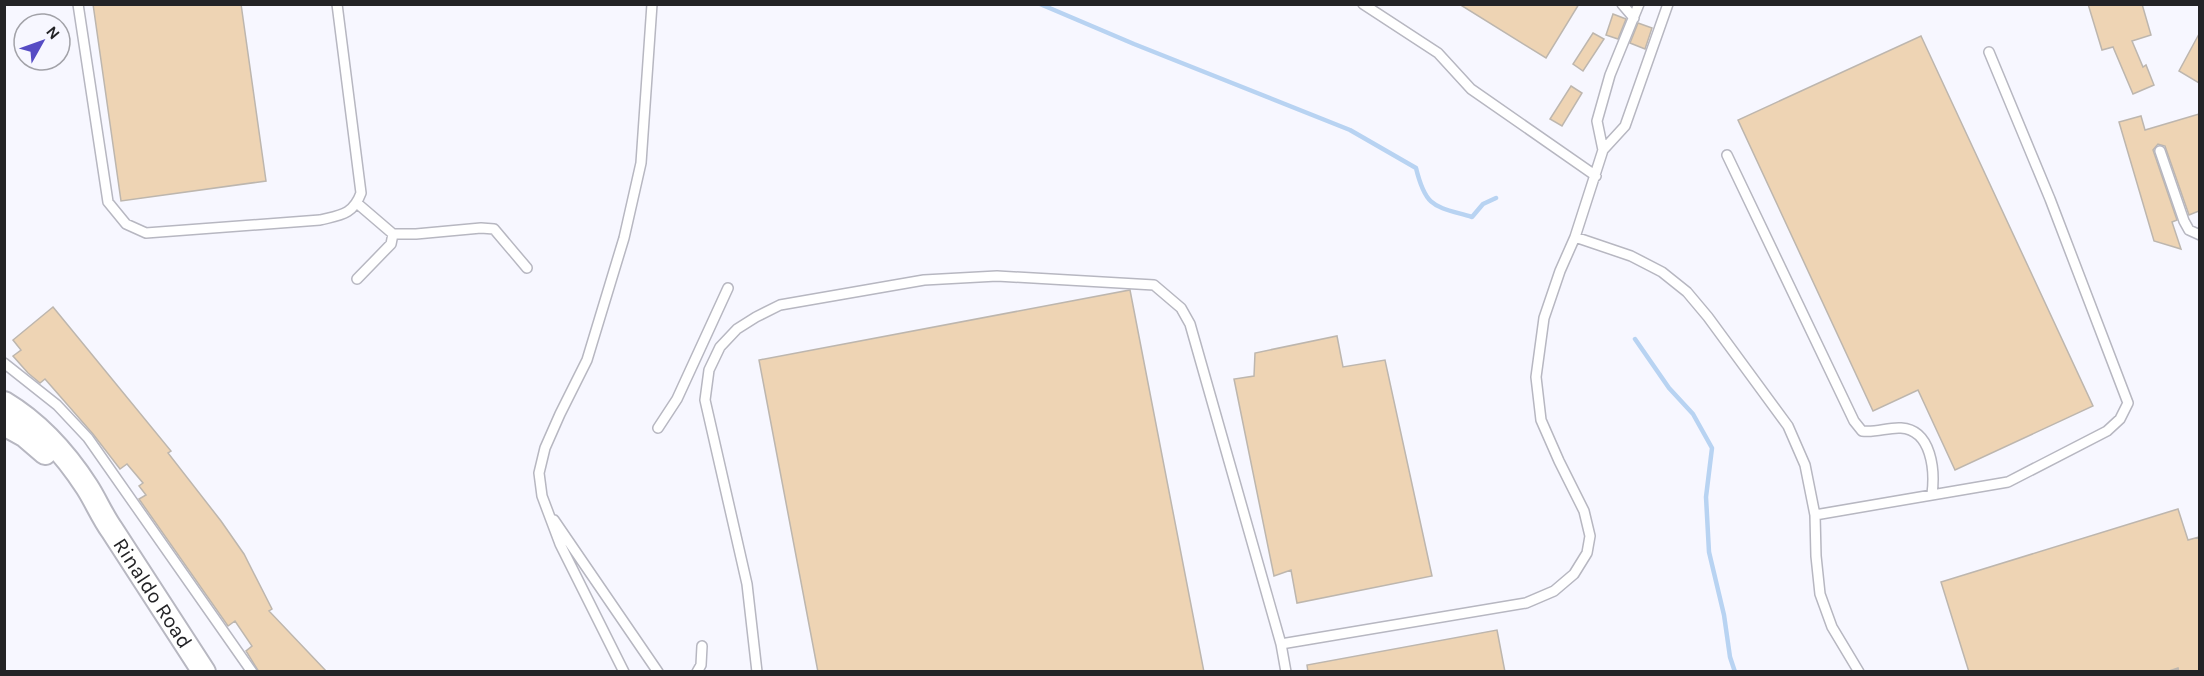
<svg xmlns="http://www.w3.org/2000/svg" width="2204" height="676" font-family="Karla,sans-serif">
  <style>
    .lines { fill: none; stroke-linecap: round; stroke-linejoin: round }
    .stream { stroke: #b8d3f2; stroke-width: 4.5 }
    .building { fill: #eed4b4; stroke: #bdb6ae; stroke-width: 1.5 }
    .service-casing { stroke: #b7b7c1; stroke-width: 12 }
    .tertiary-casing { stroke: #b7b7c1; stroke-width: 26 }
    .service { stroke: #fff; stroke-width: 9 }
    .tertiary { stroke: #fff; stroke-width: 22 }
    .labels { text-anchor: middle; stroke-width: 4.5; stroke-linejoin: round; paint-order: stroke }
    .street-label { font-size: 21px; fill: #232326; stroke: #f7f7ff }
  </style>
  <rect width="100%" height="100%" fill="#f7f7ff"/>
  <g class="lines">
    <!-- stream -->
    <path class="stream" d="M1040 4 1134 44 1350 130 1416 168C1426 209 1435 206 1472 217L1483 204 1496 198
      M1635 339 1669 388 1693 414 1712 448 1706 497 1709 552 1724 615 1730 657 1735 672"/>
  </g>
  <!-- building -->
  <path class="building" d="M93 4H241L266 181 121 201Z
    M1459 4H1579L1546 58Z
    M2088 4H2142L2151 35 2132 41 2143 67 2146 65 2154 85 2133 94 2113 47 2102 50Z
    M1613 14 1626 19 1618 39 1606 35Z
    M1638 23 1652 28 1645 49 1630 43Z
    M1593 33 1604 39 1583 71 1573 64Z
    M2199 34V83L2179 71Z
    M1921 36 2093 406 1955 470 1918 390 1873 411 1738 120Z
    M1571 86 1582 93 1562 126 1550 119Z
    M2199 114V211L2189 215 2165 146 2158 144 2153 150 2177 220 2172 222 2181 249 2154 241 2119 122 2141 116 2145 130Z
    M1130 290 1204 672H818L759 360Z
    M53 307 171 451 168 453 221 521 244 554 272 609 269 611 327 672H259L246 651 252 646 235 621 228 626 139 499 146 495 139 486 143 483 127 464 120 469 93 434 52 387 45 379 40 383 28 373 13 356 21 350 13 340Z
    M1337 336 1343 367 1385 360 1432 576 1297 603 1291 570 1274 576 1234 379 1254 376 1255 353Z
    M2178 509 2188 540 2199 537V672H2179L2178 668 2166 672H1969L1941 582Z
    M1497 630 1505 672H1308L1307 665Z"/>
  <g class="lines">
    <!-- service casing -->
    <g class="service-casing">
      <path id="service" d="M78 4 108 202 126 224 146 233 320 220C340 215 353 215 361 193L337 4
        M1363 4 1438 53 1471 89 1596 176
        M1622 4 1634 18
        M1668 4 1625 126 1603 150 1575 237 1631 256 1662 272 1687 292 1708 317 1788 426 1805 465 1815 515 1816 556 1820 594 1832 627 1859 672
        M1603 150 1597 121 1610 75 1639 4
        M2160 151 2184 221 2189 230 2200 235
        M1727 155 1854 421 1862 431C1876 433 1888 427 1901 428 1932 430 1935 471 1932 494
        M358 204 393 234H416L481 228 494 229 527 268
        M357 279 391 244 393 234
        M4 363 57 405 88 438 252 672
        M658 428 677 399 728 288
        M1815 515 2008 482 2107 431 2120 419 2128 403 2050 199 1989 52
        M554 520 658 672
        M1281 644 1526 603 1554 591 1574 574 1587 553 1590 536 1584 511 1559 461 1541 420 1536 377 1544 318 1560 271 1575 237
        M624 672 560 544 542 496 539 473 545 448 560 414 587 360 624 238 641 163 652 4
        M697 672 701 665 702 646
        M757 672 747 584 705 400 709 370 720 347 737 329 756 317 780 305 924 280 997 276 1154 285 1181 308 1190 324 1281 644 1286 672"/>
    </g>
    <!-- tertiary casing -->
    <g class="tertiary-casing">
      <g id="tertiary">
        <path id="s1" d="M4 403C39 424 65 453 87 487 96 501 102 516 112 530 142 577 173 624 204 672"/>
        <path d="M4 424 24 435 45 453"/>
      </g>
    </g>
    <!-- service -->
    <use href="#service" class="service"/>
    <!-- tertiary -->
    <use href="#tertiary" class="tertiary"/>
  </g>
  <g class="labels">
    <!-- street labels -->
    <g class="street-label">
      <text dy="7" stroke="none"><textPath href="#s1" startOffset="244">Rinaldo Road</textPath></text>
    </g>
  </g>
  <!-- border -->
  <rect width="2204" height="676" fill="none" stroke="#232326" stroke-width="12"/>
  <!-- north arrow -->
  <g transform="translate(42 42) rotate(50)"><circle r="28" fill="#f7f7ff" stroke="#a2a2a8" stroke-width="1.5"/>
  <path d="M0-4.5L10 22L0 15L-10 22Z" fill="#564cc4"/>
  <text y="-9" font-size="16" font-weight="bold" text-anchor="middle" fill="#232326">N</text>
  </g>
</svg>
